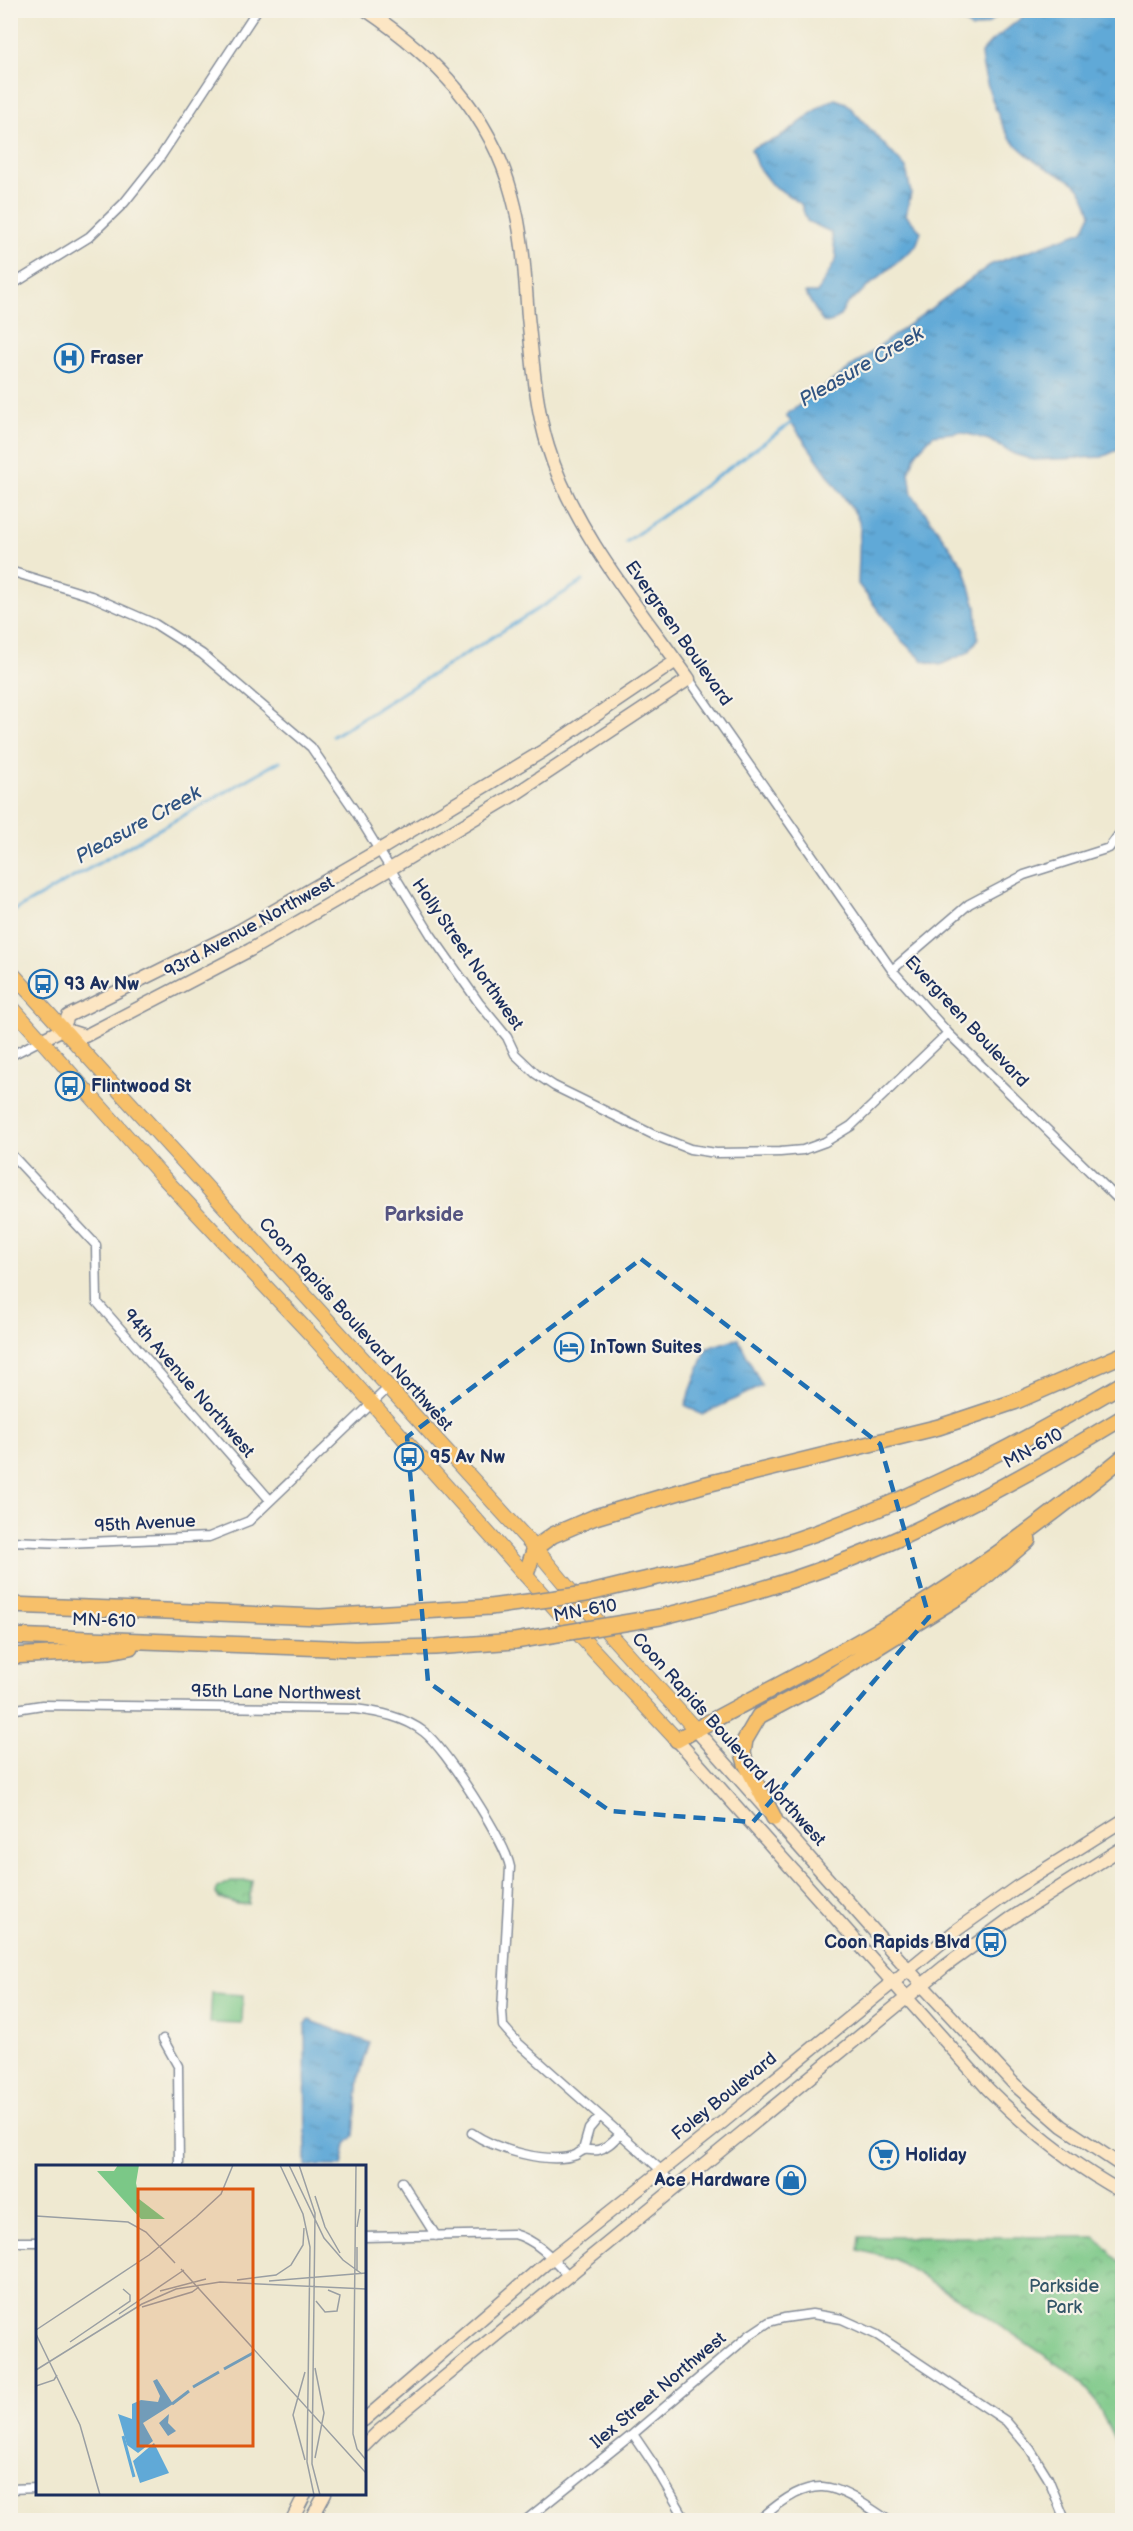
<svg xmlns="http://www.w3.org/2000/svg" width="1133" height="2531" font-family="'Balsamiq Sans',sans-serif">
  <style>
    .grass { fill: #7bc887; stroke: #4b7c72; stroke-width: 1.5 }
    .park { fill: url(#park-crowns); stroke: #4b7c72; stroke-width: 1.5 }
    .water { fill: url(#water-ripples); stroke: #3e6c9a; stroke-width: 1.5 }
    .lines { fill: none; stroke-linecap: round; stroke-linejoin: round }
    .stream { stroke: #60a9d7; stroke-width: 3 }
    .street-casing { stroke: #858c98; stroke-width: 11 }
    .secondary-casing { stroke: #858c98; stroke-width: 15 }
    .primary-casing { stroke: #858c98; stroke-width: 16 }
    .highway-casing { stroke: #858c98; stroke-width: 18 }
    .street { stroke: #fff; stroke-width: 8 }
    .secondary { stroke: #fce6c4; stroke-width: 12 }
    .primary { stroke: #f7c06b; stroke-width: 14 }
    .highway { stroke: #f7c06b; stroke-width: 15 }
    .highway-bridge-casing { stroke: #858c98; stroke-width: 18; stroke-linecap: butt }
    .highway-bridge { stroke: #f7c06b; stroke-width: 15 }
    .marked { fill: none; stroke: #1f6fb2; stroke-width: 4.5; stroke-dasharray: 12 8; stroke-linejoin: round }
    .labels { text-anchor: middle; stroke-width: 4.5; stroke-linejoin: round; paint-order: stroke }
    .poi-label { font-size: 18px; font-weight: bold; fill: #1b2f5e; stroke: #f7f3e8; text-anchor: start }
    .street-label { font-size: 18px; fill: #1b2f5e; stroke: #f7f3e8 }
    .park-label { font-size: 18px; fill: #335568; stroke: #f7f3e8 }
    .water-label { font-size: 20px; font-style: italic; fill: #305482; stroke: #f7f3e8 }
    .neighbourhood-label { font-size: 20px; font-weight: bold; fill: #555481; stroke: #f7f3e8 }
    .inset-river { fill: none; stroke: #60a9d7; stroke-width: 3 }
    .inset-road { fill: none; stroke: #9a9fa3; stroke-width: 1.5 }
    .view { fill: #de5710; fill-opacity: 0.15; stroke: #de5710; stroke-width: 3 }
    .inset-edge { fill: none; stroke: #1b2f5e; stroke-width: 3 }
  </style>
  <defs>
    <pattern id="park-crowns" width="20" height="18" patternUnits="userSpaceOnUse" patternTransform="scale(1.5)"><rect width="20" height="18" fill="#7bc887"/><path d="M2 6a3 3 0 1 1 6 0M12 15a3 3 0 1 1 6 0" fill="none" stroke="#64a372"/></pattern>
    <pattern id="water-ripples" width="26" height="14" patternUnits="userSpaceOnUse" patternTransform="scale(1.5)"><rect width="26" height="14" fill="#60a9d7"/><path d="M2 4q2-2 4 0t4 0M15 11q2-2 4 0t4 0" fill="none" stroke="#4e8ab2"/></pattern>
  </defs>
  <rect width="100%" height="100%" fill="#f7f3e8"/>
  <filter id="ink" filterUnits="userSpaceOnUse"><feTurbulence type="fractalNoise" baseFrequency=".0167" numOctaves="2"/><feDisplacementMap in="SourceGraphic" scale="12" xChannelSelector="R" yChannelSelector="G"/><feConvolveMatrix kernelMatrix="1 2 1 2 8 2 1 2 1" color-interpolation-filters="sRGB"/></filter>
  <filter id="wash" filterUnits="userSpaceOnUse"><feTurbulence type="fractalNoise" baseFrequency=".008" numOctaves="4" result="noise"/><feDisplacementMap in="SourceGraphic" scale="24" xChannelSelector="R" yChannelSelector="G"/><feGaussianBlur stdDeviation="1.35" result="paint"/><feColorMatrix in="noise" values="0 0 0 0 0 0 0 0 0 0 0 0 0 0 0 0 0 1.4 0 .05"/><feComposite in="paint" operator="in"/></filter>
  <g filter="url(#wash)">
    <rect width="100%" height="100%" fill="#efe9d1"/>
    <!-- grass -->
    <path class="grass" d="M212 1993 243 1995 242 2024 210 2023Z"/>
    <!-- park -->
    <path class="park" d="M230 1881H252L249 1904C239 1906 229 1901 219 1898L216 1894 217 1888Z
      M859 2237H1096L1122 2265V2454L1089 2389 1068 2371 977 2310 894 2259 858 2250Z"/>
    <!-- water -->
    <path class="water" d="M957 11H1003L988 24 972 29 962 21Z
      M1030 11H1122V448L1102 457 1034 460 1014 454 989 440 960 432 933 435 917 452 909 472 912 494 964 567 976 607 978 639 969 652 940 665 924 661 902 641 858 584 860 524 855 513 786 415 990 265 1083 231 1091 214C1079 171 1061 182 1033 159 1026 154 1018 147 1012 140 999 125 982 74 981 53L991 42Z
      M835 99 846 103 906 168 911 193 906 215 921 232 916 246 845 306 840 316 830 323 823 322 805 293H817L837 258 831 232 807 221 801 204 771 184 757 166 751 149C760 143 769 143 778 138 799 128 810 109 835 99Z
      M738 1338 762 1386 702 1415 685 1405 707 1348Z
      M309 2020 370 2043 359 2077 354 2136 346 2144 342 2166H306L305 2025Z"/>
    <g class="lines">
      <!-- stream -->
      <path class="stream" d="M626 542 794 421
        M333 736 583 581
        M10 913 280 761"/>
    </g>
  </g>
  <g filter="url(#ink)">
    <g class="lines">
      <!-- street casing -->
      <g class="street-casing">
        <path id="street" d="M10 286 89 237 124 203 159 159 257 10
          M10 571 91 596 155 624 202 654 311 747 355 811 431 935 479 1003 507 1037 515 1054 536 1074 554 1086 654 1135 690 1149 716 1153 780 1152 803 1150 825 1142 851 1126 948 1033
          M689 679 892 970 948 1033 1122 1203
          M892 970 969 904 1024 875 1109 848 1122 830
          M10 1056 41 1040
          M10 1153 96 1245 97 1302 270 1500
          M10 1541 65 1543 209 1537 249 1521 388 1388
          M10 1710 42 1705 355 1709C379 1712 405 1717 424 1732 445 1748 505 1841 510 1867L502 2010 503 2026 517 2042 661 2170 675 2189
          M163 2039 178 2066 179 2166
          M472 2133C495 2149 548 2165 576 2155 577 2154 582 2151 584 2150 588 2149 593 2151 598 2150 607 2148 614 2140 620 2134
          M583 2150 589 2129 600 2116
          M402 2182 436 2236
          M364 2237 514 2234C537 2240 553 2259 569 2276
          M10 2242H38
          M633 2434 654 2465 686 2520
          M10 2489 38 2488
          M526 2520 633 2434 751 2334 769 2322 784 2318 812 2314 842 2319 877 2335 1006 2421 1030 2449 1048 2478 1065 2520
          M759 2520C816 2471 830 2481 888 2520"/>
      </g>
      <!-- secondary casing -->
      <g class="secondary-casing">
        <path id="secondary" d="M63 1029 85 1036 250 950 390 869 517 793 689 679C639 608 573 530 548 447 535 405 533 360 528 317 525 276 523 234 512 195 490 112 435 57 366 10
          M63 1029 68 1016 239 931 379 850 543 751 676 661
          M41 1040 63 1029
          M696 1730 922 1985 1015 2085 1062 2126 1122 2166
          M677 1740 988 2089C1028 2129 1073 2165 1122 2192
          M364 2420 552 2258 713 2130 958 1929 1017 1887 1122 1821
          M364 2446 378 2432 944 1967 1010 1919 1122 1848
          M292 2520 305 2494
          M311 2520 325 2494"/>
      </g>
      <!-- primary casing -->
      <g class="primary-casing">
        <path id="primary" d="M10 971 535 1548 574 1595 696 1730
          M10 1005 163 1177 314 1338 570 1625 677 1740"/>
      </g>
      <!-- highway casing -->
      <g class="highway-casing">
        <path id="highway" d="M526 1574 535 1548 553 1535 595 1517 703 1485 939 1427 1014 1402 1122 1355
          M631 1583C671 1574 711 1565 751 1554 882 1516 1005 1453 1122 1384
          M10 1605 320 1617 490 1607
          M660 1617C743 1597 825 1572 902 1537 978 1502 1051 1461 1122 1418
          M10 1636 355 1649 435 1647 515 1641
          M10 1656 110 1651 130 1647
          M677 1740C745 1702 814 1668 881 1629 965 1580 1048 1519 1122 1458
          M774 1818 746 1764 743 1753 745 1740 759 1716 815 1686 971 1589 1028 1540"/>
      </g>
      <!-- street -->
      <use href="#street" class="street"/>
      <!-- secondary -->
      <use href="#secondary" class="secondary"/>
      <!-- primary -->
      <use href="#primary" class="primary"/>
      <!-- highway -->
      <use href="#highway" class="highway"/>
      <!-- highway-bridge casing -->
      <g class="highway-bridge-casing">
        <path id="highway-bridge" d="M490 1607 586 1594 631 1583
          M515 1641 660 1617"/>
      </g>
      <!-- highway-bridge -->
      <use href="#highway-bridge" class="highway-bridge"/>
    </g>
  </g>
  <!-- marked area -->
  <path class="marked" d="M641 1259 880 1444 929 1617 753 1822 610 1811 428 1682 407 1437Z"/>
  <!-- icons -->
  <defs>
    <g id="hospital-ring" transform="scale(1.5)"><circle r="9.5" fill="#f7f3e8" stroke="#1f6fb2" stroke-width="1.5"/><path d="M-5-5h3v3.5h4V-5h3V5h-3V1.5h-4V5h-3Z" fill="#1f6fb2"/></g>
    <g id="bus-ring" transform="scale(1.5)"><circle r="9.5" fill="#f7f3e8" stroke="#1f6fb2" stroke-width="1.5"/><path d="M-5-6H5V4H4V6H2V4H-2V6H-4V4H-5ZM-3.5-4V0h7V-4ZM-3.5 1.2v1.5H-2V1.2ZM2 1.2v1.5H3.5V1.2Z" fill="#1f6fb2"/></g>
    <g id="hotel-ring" transform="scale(1.5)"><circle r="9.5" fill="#f7f3e8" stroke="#1f6fb2" stroke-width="1.5"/><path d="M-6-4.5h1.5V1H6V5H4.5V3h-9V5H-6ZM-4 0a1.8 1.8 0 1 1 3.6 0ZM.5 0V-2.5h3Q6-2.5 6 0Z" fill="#1f6fb2"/></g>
    <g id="supermarket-ring" transform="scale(1.5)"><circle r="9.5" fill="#f7f3e8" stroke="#1f6fb2" stroke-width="1.5"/><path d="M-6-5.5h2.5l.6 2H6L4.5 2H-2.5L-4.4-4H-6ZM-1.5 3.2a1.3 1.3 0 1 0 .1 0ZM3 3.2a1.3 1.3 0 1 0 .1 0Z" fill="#1f6fb2"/></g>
    <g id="shop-ring" transform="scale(1.5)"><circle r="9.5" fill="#f7f3e8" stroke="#1f6fb2" stroke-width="1.5"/><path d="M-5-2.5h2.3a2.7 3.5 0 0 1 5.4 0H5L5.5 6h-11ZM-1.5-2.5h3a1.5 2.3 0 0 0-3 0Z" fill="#1f6fb2"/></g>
  </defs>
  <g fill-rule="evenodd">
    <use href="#hospital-ring" x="69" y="358"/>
    <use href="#bus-ring" x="43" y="984"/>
    <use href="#bus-ring" x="70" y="1086"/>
    <use href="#hotel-ring" x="569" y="1347"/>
    <use href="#bus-ring" x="409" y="1457"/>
    <use href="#bus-ring" x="991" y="1942"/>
    <use href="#supermarket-ring" x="884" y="2155"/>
    <use href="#shop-ring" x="791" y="2180"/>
  </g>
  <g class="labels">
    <!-- poi labels -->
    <g class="poi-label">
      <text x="90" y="364">Fraser</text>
      <text x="64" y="990">93 Av Nw</text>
      <text x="91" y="1092">Flintwood St</text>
      <text x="590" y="1353">InTown Suites</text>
      <text x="430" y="1463">95 Av Nw</text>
      <text x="970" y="1948" text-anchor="end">Coon Rapids Blvd</text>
      <text x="905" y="2161">Holiday</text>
      <text x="770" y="2186" text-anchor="end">Ace Hardware</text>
    </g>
    <!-- street labels -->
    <g class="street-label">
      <text transform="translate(679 633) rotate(55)" y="6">Evergreen Boulevard</text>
      <text transform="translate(249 927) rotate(-29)" y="6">93rd Avenue Northwest</text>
      <text transform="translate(468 954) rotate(55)" y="6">Holly Street Northwest</text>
      <text transform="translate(967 1021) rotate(47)" y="6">Evergreen Boulevard</text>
      <text transform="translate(356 1324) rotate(48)" y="6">Coon Rapids Boulevard Northwest</text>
      <text transform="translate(189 1383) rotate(49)" y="6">94th Avenue Northwest</text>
      <text transform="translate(1033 1448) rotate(-29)" y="6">MN-610</text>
      <text transform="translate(145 1523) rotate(-3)" y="6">95th Avenue</text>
      <text transform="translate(585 1610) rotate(-10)" y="6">MN-610</text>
      <text transform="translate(104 1620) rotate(2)" y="6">MN-610</text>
      <text transform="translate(276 1692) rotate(1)" y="6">95th Lane Northwest</text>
      <text transform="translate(729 1739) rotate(48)" y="6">Coon Rapids Boulevard Northwest</text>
      <text transform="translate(724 2096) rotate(-39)" y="6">Foley Boulevard</text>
      <text transform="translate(658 2390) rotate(-40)" y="6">Ilex Street Northwest</text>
    </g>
    <!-- park labels -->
    <g class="park-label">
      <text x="1064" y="2292">Parkside<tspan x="1064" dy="21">Park</tspan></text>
    </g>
    <!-- water labels -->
    <g class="water-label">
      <text transform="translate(861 366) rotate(-30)" y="7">Pleasure Creek</text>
      <text transform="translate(138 824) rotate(-29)" y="7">Pleasure Creek</text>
    </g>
    <!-- neighbourhood labels -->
    <g class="neighbourhood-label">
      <text x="424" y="1221">Parkside</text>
    </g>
  </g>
  <!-- overview -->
  <g transform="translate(36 2165)">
    <rect width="330" height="330" fill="#efe9d1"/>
    <path d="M82 0H103L100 18 103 34 129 54H105L61 6H78Z" fill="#7bc887"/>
    <path d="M121 214 137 239 107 258 117 276 102 288 91 280 82 249 96 254V239L105 235 122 237 124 231 117 216ZM133 249 132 258 140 266 132 271 123 258ZM118 278 133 308 104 318 97 296Z" fill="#60a9d7"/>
    <path class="inset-river" d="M188 204 217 188M157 222 183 207M136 239 153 226M87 271 98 312"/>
    <path class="inset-road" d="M244 0 267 49 274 82 271 297 278 330M253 0 288 73 307 95 326 109M263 0 279 48 276 299 284 330M320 0 317 269 321 284 330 295M279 31 289 62 304 88M0 51 92 57 110 67 139 98M321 62 324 44M321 82V106M145 104 330 308M201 115 240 110 255 100 267 80 268 63M233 116 330 108M124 126 170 114M280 136 289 147 301 146 304 130 292 125M106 142 156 127 163 122M83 149 148 105M0 165 113 90 160 52 185 29 197 0M0 169 44 260 64 330M34 177 94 136V130L87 124M0 205 106 139 140 124 184 117 330 124M0 221 18 215 21 210M279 293 288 248 279 203M269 295 257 250 269 207"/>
    <path class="view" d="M102 24H217V281H102Z"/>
    <rect width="330" height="330" class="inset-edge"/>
  </g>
  <!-- margin -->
  <rect width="1133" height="2531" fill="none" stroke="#f7f3e8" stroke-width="36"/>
</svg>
